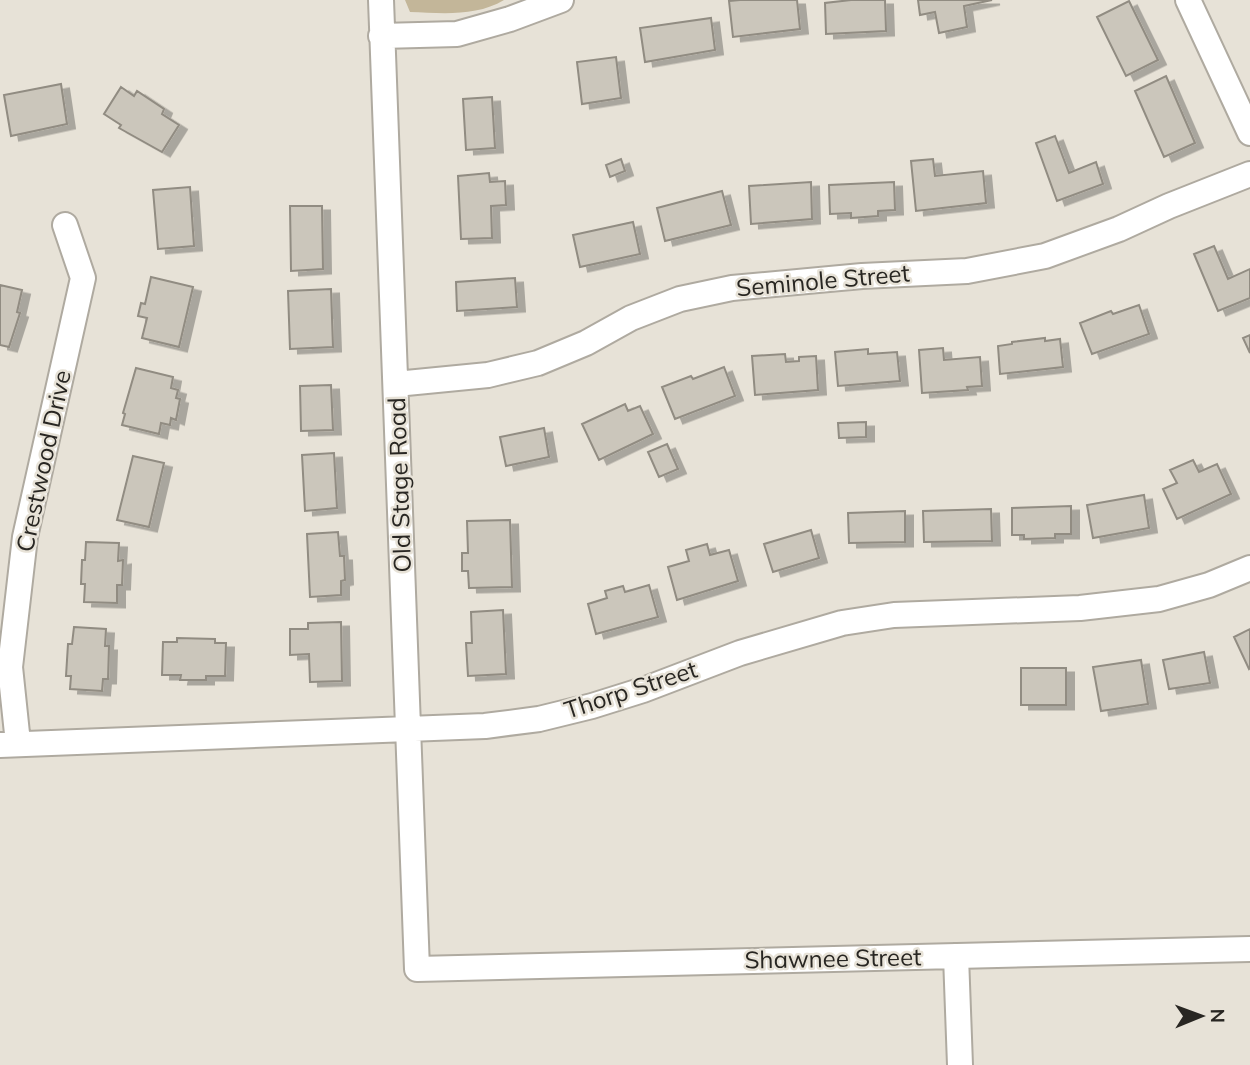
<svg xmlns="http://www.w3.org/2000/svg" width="1250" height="1065" font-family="Mulish,sans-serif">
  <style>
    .green { fill: #c3b699 }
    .building { fill: #cbc6bb; stroke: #918c82; stroke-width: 2; filter: url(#shadow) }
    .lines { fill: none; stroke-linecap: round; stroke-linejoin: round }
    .street-casing { stroke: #afaaa0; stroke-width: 28 }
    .street { stroke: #fff; stroke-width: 24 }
    .labels { text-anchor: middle; stroke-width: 5; stroke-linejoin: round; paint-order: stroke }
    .street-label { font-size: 24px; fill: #282622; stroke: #e7e2d7 }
  </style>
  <defs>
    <filter id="shadow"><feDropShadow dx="8" dy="4.5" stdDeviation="0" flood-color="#0004"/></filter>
  </defs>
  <rect width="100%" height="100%" fill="#e7e2d7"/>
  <!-- green -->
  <path class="green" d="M405 0H504C476 17 441 13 410 12Z"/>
  <!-- building -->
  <path class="building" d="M740 0H797L800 29 733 37 729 1Z
    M851 0H885L886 31 826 34 825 3Z
    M918 0H992L964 6 967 27 939 33 935 12 920 15Z
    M1129 1 1158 60 1126 76 1097 17Z
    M711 18 715 50 645 62 640 28Z
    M616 57 621 98 582 104 577 62Z
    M1166 76 1195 143 1164 157 1135 91Z
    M61 84 67 124 11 136 4 95Z
    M121 87 134 96 137 91 164 109 162 114 179 125 162 152 119 128 121 125 104 114Z
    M492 97 495 148 466 150 463 99Z
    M1055 136 1069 173 1096 162 1103 184 1057 201 1036 143Z
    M621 159 625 171 610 177 606 165Z
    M933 159 935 176 983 171 986 203 916 211 911 161Z
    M489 173 490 182 505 181 506 205 491 206 492 238 461 239 458 176Z
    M811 182 812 219 751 224 749 186Z
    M894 182 895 210 878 211V216L851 218V213L830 214 829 185Z
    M190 187 194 246 158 249 153 190Z
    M722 191 731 225 665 241 657 208Z
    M290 206H322L323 269 291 271Z
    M633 222 640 254 580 267 573 235Z
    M1214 246 1228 279 1250 269V298L1218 311 1194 254Z
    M151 277 193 287 179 347 142 338 147 318 138 316 141 303 145 304Z
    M515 278 517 307 457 311 456 282Z
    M0 285 22 290 17 312 20 313 9 347 0 345Z
    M331 289 333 347 290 349 288 291Z
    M1139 305 1149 334 1092 354 1080 323 1111 311 1113 314Z
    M1250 335V353L1243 338Z
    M1045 338V341L1060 339 1063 367 1000 374 998 346 1012 344V342Z
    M943 348 944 360 980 357 982 386 967 387 968 390 922 393 919 350Z
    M868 349V354L897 352 900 381 838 386 835 352Z
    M785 354 786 362 799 361V357L816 356 818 390 755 395 752 356Z
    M724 367 735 396 675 419 662 387 691 376 693 379Z
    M136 368 173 377 171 388 178 390 176 398 180 399 176 420 171 418 170 425 161 423 159 434 122 425 125 414 123 413Z
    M331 385 333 430 301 431 300 386Z
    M625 404 628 411 640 406 653 434 599 460 582 424Z
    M866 422V437L839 438 838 423Z
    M544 428 549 457 506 466 500 437Z
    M667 444 678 469 659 477 648 452Z
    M334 453 337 508 305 511 302 455Z
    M133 456 164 463 149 527 117 520Z
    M1193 460 1199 472 1217 464 1231 494 1177 519 1163 489 1177 483 1170 470Z
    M1144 495 1149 528 1093 538 1087 505Z
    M1071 506V534H1055V538L1024 539V535H1012V508Z
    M991 509 992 541 924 542 923 511Z
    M905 511V542L849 543 848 513Z
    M510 520 512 587 469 588 468 571H462V553H468L467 521Z
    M811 530 819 558 773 572 764 544Z
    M338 532 340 556H344L345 580 341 581V595L310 597 307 534Z
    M86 542 119 543 118 561 123 560 122 585H117V603L84 602 85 584H81L82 560H85Z
    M707 544 710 555 729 550 738 581 677 600 668 567 689 561 686 550Z
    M649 585 658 617 596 634 588 604 607 598 605 591 623 586 625 592Z
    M503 610 506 674 468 676 466 643H472L471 612Z
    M341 622 342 681 310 682 309 654 290 655V629H308V623Z
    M74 627 106 629 105 646H109L108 679H103L102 691 70 689 71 676H66L68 644H72Z
    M1250 629V668L1249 669 1234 637Z
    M177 638 215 639V643H226L225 676H206V680H180L181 675H162L163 642H177Z
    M1204 652 1210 683 1169 689 1163 660Z
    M1141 660 1148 704 1101 711 1093 667Z
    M1021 668H1066V705H1021Z"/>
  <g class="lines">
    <!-- street casing -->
    <g class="street-casing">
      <path id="street" d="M381 0 417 969 1250 949
        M1188 0 1250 133
        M381 36 457 34 510 19 561 0
        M396 384 488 375 538 363 586 343 631 318 680 299 732 288 862 276 967 271 1045 256 1119 229 1169 206 1250 174
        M18 743 10 667 25 537 83 278 65 225
        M0 745 485 726 539 719 592 706 643 690 740 653 842 623 894 615 1080 608 1159 599 1209 585 1250 568
        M956 956 960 1065"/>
    </g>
    <!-- street -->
    <use href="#street" class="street"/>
  </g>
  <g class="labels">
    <!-- street labels -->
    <g class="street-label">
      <text transform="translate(823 281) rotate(-5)" y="8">Seminole Street</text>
      <text transform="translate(44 461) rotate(-78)" y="8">Crestwood Drive</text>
      <text transform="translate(400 485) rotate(-92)" y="8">Old Stage Road</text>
      <text transform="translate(631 690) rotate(-18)" y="8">Thorp Street</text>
      <text transform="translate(833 959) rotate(-1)" y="8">Shawnee Street</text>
    </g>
  </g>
  <!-- north arrow -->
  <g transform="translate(1201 1016) rotate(89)" stroke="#e7e2d7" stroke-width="5" paint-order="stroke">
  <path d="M0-5L12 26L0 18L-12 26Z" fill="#282622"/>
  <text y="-10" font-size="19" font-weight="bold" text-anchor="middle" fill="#282622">N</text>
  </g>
</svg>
